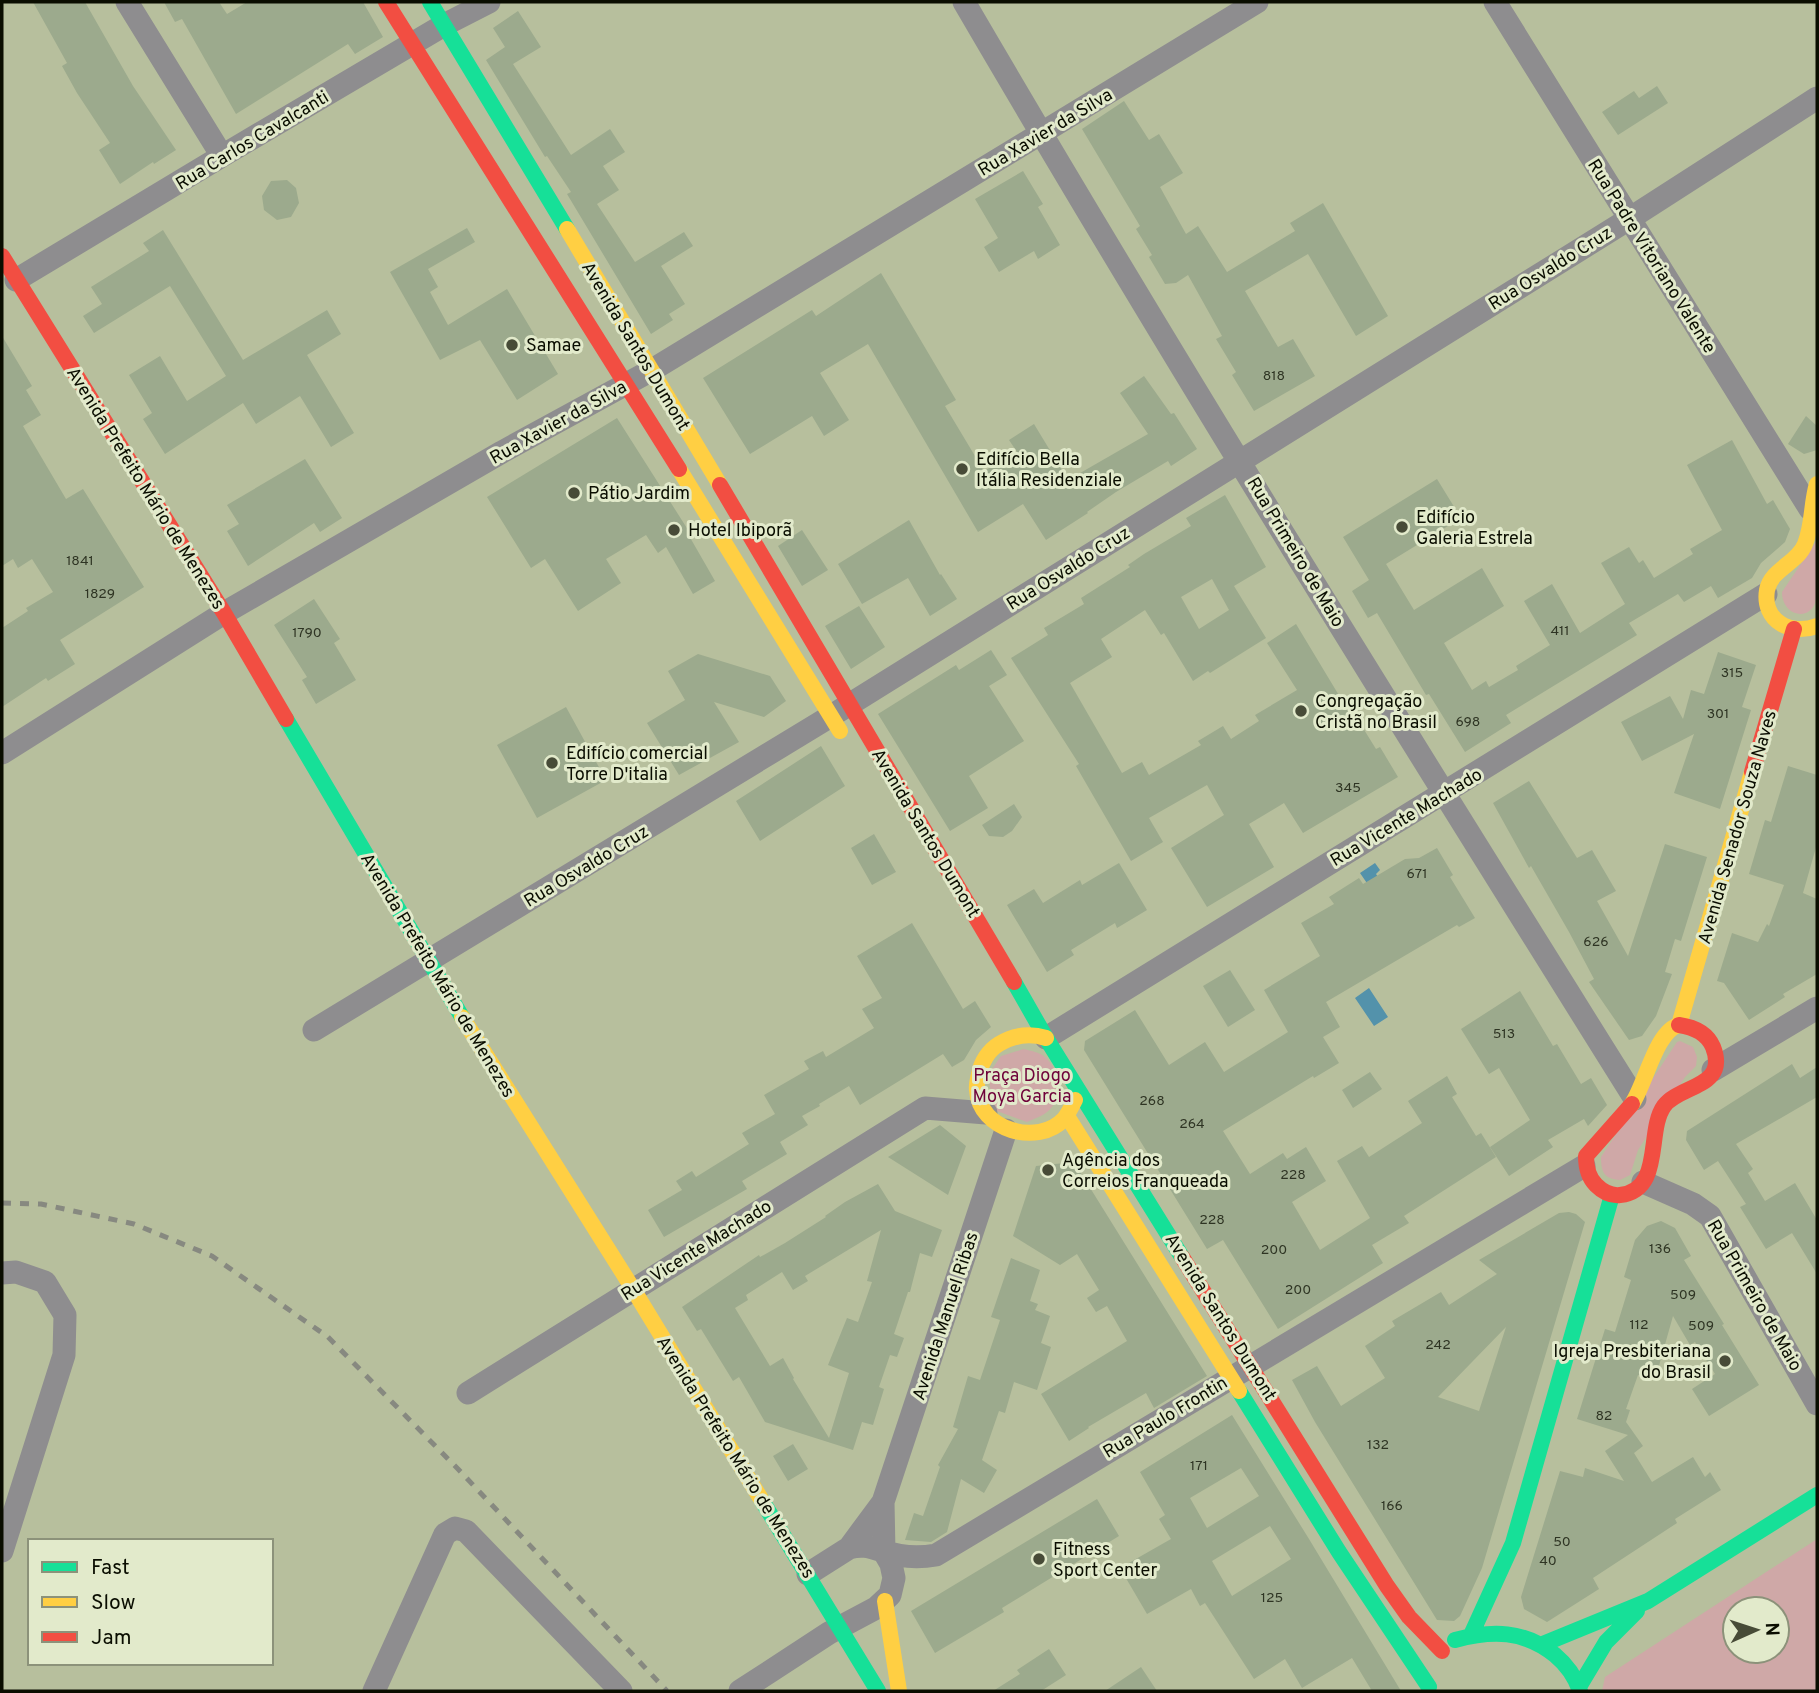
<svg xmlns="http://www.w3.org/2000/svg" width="1819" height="1693" font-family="Overpass,sans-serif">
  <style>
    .green { fill: #cfa8a7; fill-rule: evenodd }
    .water { fill: #5392ab }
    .building { fill: #9caa8d; fill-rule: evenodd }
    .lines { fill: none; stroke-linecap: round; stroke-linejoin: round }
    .street { stroke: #8e8d8f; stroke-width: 23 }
    .fast { stroke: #16e098; stroke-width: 16 }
    .slow { stroke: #ffcf43; stroke-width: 16 }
    .jam { stroke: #f24e42; stroke-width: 16 }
    .rail { stroke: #878980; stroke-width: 5; stroke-dasharray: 9 9; stroke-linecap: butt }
    .poi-dot { fill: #474b37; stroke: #e2eacb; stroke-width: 2.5 }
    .labels { text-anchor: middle; stroke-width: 6; stroke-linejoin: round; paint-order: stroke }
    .number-label { font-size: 14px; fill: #2e3423 }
    .street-label { font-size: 18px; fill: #0a0d00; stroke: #e2eacb }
    .poi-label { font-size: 18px; fill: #0a0d00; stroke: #e2eacb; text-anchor: start }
    .park-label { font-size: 18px; fill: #6f023a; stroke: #e2eacb }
  </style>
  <rect width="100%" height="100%" fill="#b7bf9d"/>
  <!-- green -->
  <path class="green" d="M1817 540C1817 559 1819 585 1815 603 1808 622 1782 615 1782 592Z
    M1680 1041 1693 1047 1697 1057 1696 1066 1685 1077 1638 1150 1630 1175 1620 1180C1604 1179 1601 1172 1601 1157L1677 1042Z
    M1024 1049C1031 1051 1039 1052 1045 1057 1060 1070 1064 1099 1047 1112 1041 1117 1033 1119 1027 1122L994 1110 988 1075 1001 1056Z
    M1817 1539V1691H1602L1605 1677ZM1735 1609H1777V1651H1735Z"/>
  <!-- water -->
  <path class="water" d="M1375 863 1380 870 1376 874 1383 885 1373 892 1360 873Z
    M1369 988 1388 1017 1374 1026 1355 998Z"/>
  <!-- building -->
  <path class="building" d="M33 2H85L133 86 176 150 154 164 153 162 120 184 99 150 110 143 77 93 62 66 67 63Z
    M164 2H219L227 14 247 2H363L383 37 355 54 348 44 236 114 182 19 175 22Z
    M518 11 541 47 513 64 571 155 610 129 625 152 603 166 619 190 597 204 635 262 684 232 693 246 661 266 685 304 669 314 673 320 651 334 567 194 571 192 547 156 545 157 486 60 505 47 493 28Z
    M1657 86 1668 103 1618 135 1602 112 1634 91 1639 98Z
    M1124 101 1149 140 1159 134 1183 173 1160 187 1186 234 1198 226 1227 272 1295 231 1290 223 1323 203 1388 316 1356 336 1308 254 1245 291 1278 347 1293 339 1315 376 1254 411 1232 375 1236 372 1216 339 1222 336 1188 275 1176 283 1165 284 1149 257 1152 255 1136 229 1140 226 1082 129Z
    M1023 171 1043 204 1038 207 1060 245 1038 259 1034 251 999 272 984 247 998 238 975 199Z
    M287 180 296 188 299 203 291 217 277 220 264 210 262 196 271 181Z
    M467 228 475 242 428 269 438 287 430 292 448 325 507 289 558 374 517 400 480 340 440 360 390 272Z
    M163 230 243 360 327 310 341 334 307 355 354 433 331 447 300 396 256 424 243 403 165 454 143 419 152 413 129 375 160 356 187 401 226 376 170 286 94 333 83 316 102 304 91 287 149 251 143 243Z
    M881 273 956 400 945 406 984 471 1017 452 1009 440 1034 424 1068 480 1148 434 1120 393 1144 376 1171 414 1174 413 1197 449 1171 466 1168 461 1116 492 1087 512 1088 513 1046 540 1023 504 978 532 868 344 820 373 849 420 824 436 812 416 750 454 703 378 812 310 816 316Z
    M2 336 32 386 26 390 41 415 23 426 66 499 83 489 144 587 60 640 75 664 48 681 46 678 2 707V628L28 611 26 608 53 592 32 559 18 568 13 559 2 566Z
    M1806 416 1817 426V450L1804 454 1788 444Z
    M617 418 690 533 688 534 715 581 693 594 666 547 658 553 646 535 606 559 621 583 578 611 545 559 531 568 487 497Z
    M1732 440 1767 504 1773 500 1790 529 1785 542 1761 563 1752 578 1718 598 1711 586 1684 602 1678 594 1629 623 1637 635 1506 715 1511 723 1465 752 1429 694 1426 695 1377 613 1368 618 1352 591 1369 580 1343 537 1437 479 1461 518 1386 564 1414 610 1482 568 1504 606 1444 643 1472 690 1486 681 1489 687 1518 670 1516 666 1550 645 1524 601 1552 584 1580 633 1625 604 1601 563 1629 547 1639 563 1643 560 1654 578 1693 554 1690 549 1722 530 1687 465Z
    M305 459 342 518 320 532 314 523 248 566 227 531 239 524 227 505Z
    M1225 495 1266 567 1234 586 1266 638 1210 673 1208 671 1193 681 1164 633 1161 635 1145 610 1101 639 1112 657 1070 683 1122 773 1142 762 1149 775 1201 745 1198 741 1223 726 1231 739 1259 721 1255 715 1297 690 1267 643 1296 624 1355 722 1358 720 1376 749 1380 747 1398 777 1303 833 1284 803 1249 824 1274 867 1207 907 1171 848 1224 815 1207 785 1149 818 1163 842 1131 861 1076 766 1079 764 1011 658 1048 635 1044 628 1084 604 1081 598 1130 567 1128 565 1144 554 1191 526 1186 518ZM1212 579 1229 610 1199 629 1181 597Z
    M909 520 940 575 941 574 957 599 930 616 908 578 862 604 838 564Z
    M802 530 828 570 802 586 778 546Z
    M314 599 340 639 334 643 356 680 316 704 302 680 307 677 274 625Z
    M859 606 885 647 851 669 825 626Z
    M991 650 1007 675 989 686 1024 741 969 776 988 808 950 831 878 714 956 665 959 670Z
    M1718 652 1756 665 1742 707 1751 710 1720 809 1674 793 1694 734 1642 761 1621 722 1670 696 1683 719 1691 690 1704 694Z
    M698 654 770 676 786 701 764 717 714 702 739 742 679 775 647 723 685 700 668 671Z
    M566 707 606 780 537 818 497 745Z
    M821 746 845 786 760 841 736 801Z
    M1788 766 1817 775V844L1803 893 1817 899V974L1783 994 1785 997 1749 1020 1724 983 1717 981 1732 933 1758 942 1767 924 1769 926 1784 885 1749 874 1765 820 1771 822Z
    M1529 781 1577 858 1592 850 1616 891 1597 901 1628 956 1665 844 1707 857 1681 941 1675 939 1665 972 1672 974 1656 1016 1642 1036 1629 1040 1589 982 1594 979 1569 932 1531 866 1529 868 1493 803Z
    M1014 804 1022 817 1012 831 1003 837 989 836 982 825Z
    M874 834 896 872 872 885 851 848Z
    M1437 848 1453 875 1450 877 1475 918 1459 927 1457 925 1326 1002 1340 1027 1323 1037 1339 1063 1314 1078 1313 1076 1223 1131 1250 1174 1283 1153 1287 1159 1306 1147 1326 1181 1292 1202 1320 1250 1370 1218 1337 1161 1362 1146 1369 1157 1422 1123 1408 1101 1447 1076 1457 1094 1452 1097 1476 1136 1481 1133 1496 1157 1404 1216 1409 1223 1372 1245 1383 1263 1278 1329 1223 1240 1207 1249 1084 1050 1085 1041 1135 1010 1169 1065 1205 1042 1224 1072 1288 1032 1264 990 1320 956 1301 923 1334 904 1329 897 1359 878 1363 884 1405 859 1419 858Z
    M1119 863 1147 910 1117 928 1115 923 1071 950 1074 955 1047 972 1007 905 1034 889 1043 903 1080 880 1082 885Z
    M912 923 963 1009 975 1001 991 1027 976 1040 964 1060 952 1067 943 1054 860 1105 849 1086 819 1104 820 1106 802 1116 808 1125 780 1142 787 1154 742 1181 747 1189 664 1237 648 1210 682 1190 676 1181 692 1171 696 1177 749 1144 742 1133 775 1114 764 1095 809 1069 804 1061 823 1051 826 1057 874 1028 862 1009 882 998 857 956Z
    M1230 970 1255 1010 1228 1027 1203 986Z
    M1520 991 1553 1046 1557 1044 1581 1084 1591 1078 1607 1105 1588 1126 1584 1119 1548 1140 1553 1147 1509 1176 1490 1147 1530 1120 1499 1068 1489 1074 1461 1029Z
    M1792 1064 1800 1078 1817 1067V1097L1736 1144 1753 1169 1748 1173 1765 1201 1795 1183 1817 1220V1274L1792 1233 1766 1249 1740 1207 1746 1204 1718 1161 1704 1170 1686 1140 1687 1131Z
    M1370 1072 1382 1089 1353 1108 1342 1090Z
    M940 1125 966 1146 948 1195 888 1157Z
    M1074 1162 1207 1376 1154 1408 1146 1393 1088 1427 1089 1428 1069 1441 1041 1394 1127 1341 1107 1306 1096 1312 1087 1298 1099 1290 1077 1254 1060 1265 1013 1236 1036 1166Z
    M878 1184 895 1211 942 1230 932 1257 920 1253 910 1292H908L894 1334 904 1338 897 1357 890 1355 879 1387 884 1389 873 1425 862 1422 853 1450 765 1422 739 1377 733 1381 701 1329 697 1331 682 1307 759 1255 760 1257 785 1243 826 1217 825 1216 845 1202ZM881 1230 867 1281 872 1282 858 1322 847 1318 828 1365 849 1373 829 1438 793 1379 794 1378 783 1358 770 1366 735 1308 748 1300 746 1295 782 1272 793 1290 808 1281 805 1276Z
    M1569 1212 1576 1214 1585 1222 1482 1568 1460 1616 1454 1621 1437 1620 1315 1422 1292 1380 1317 1366 1341 1406 1385 1378 1365 1346 1395 1326 1392 1321 1441 1292 1449 1305 1497 1274 1479 1260 1559 1213ZM1506 1327 1479 1411 1438 1397Z
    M1661 1221 1675 1228 1691 1256 1684 1260 1724 1324 1722 1325 1759 1385 1709 1416 1692 1389 1715 1374 1695 1342 1690 1345 1673 1316 1655 1380 1638 1375 1626 1409 1630 1410 1626 1422 1643 1446 1634 1453 1652 1482 1693 1457 1705 1477 1710 1472 1721 1490 1675 1519 1677 1523 1593 1578 1599 1589 1547 1622 1524 1609 1521 1597 1560 1471 1583 1477 1585 1468 1624 1481 1605 1451 1628 1435 1577 1419 1605 1329 1615 1332 1631 1280 1624 1277 1635 1240 1647 1226Z
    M1011 1258 1040 1270 1030 1301 1038 1304 1035 1310 1050 1316 1041 1343 1051 1347 1037 1390 1014 1382 1005 1413 999 1411 982 1460 997 1470 984 1493 961 1479 947 1532 931 1542 905 1540 914 1513 923 1516 940 1467 938 1465 958 1429 953 1427 968 1376 980 1380 1000 1320 991 1317Z
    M1232 1415 1309 1539 1401 1691H1372L1352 1658 1302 1688 1285 1659 1254 1679 1205 1603 1200 1606 1191 1589 1147 1614 1120 1568 1171 1539 1159 1519 1165 1515 1140 1472ZM1241 1468 1259 1496 1207 1528 1190 1498ZM1270 1526 1291 1559 1232 1596 1212 1561Z
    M793 1444 808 1469 788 1481 773 1456Z
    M1097 1499 1119 1536 1002 1608 1004 1612 935 1653 911 1611Z
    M1049 1649 1066 1675 1041 1691H993L1020 1674 1017 1670Z
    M1141 1667 1157 1691H1105Z"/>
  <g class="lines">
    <!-- street -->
    <path class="street" d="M127 2 222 156
      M964 2C1180 372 1408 736 1635 1099
      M1495 2 1810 509
      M16 280 222 156 444 25 489 2
      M2 753 224 613 502 452 652 370 1257 2
      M314 1030 831 716 1629 219 1817 98
      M1046 1038 1766 594
      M1713 1070 1817 1008
      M1643 1182 1693 1204 1710 1216 1817 1404
      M2 1273 16 1272 45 1282 65 1315 64 1355 2 1551
      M468 1393 925 1108 986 1113
      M849 1548C863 1544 870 1547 883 1551 900 1557 919 1558 936 1555L1584 1166
      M808 1574 849 1548 883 1502 1006 1130
      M374 1691 445 1534 455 1528 466 1531 621 1691
      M740 1691 829 1633 876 1608 890 1595 894 1578 891 1564 884 1552 883 1502"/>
    <!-- fast -->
    <path class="fast" d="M430 2 567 229
      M286 719 462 1017
      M1014 982 1046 1038 1182 1257
      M1239 1391 1339 1552 1429 1687
      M761 1499 878 1691
      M1471 1635 1513 1543 1612 1195
      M1455 1640C1492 1630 1524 1630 1555 1655 1567 1665 1575 1676 1580 1691
      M1543 1644 1648 1601 1817 1495
      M1579 1687 1606 1642 1637 1611"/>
    <!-- slow -->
    <path class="slow" d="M567 229 720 485
      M679 469 840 731
      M1817 484C1811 503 1813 525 1805 544 1798 563 1771 569 1767 590 1762 621 1791 636 1817 626
      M462 1017 633 1289 761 1499
      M1679 1025 1752 772
      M1046 1038C1030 1033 1014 1035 999 1044 989 1050 981 1062 979 1074 978 1079 976 1085 977 1090 979 1130 1038 1147 1064 1119 1068 1114 1072 1106 1075 1100
      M1632 1104C1646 1083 1656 1031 1679 1025
      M1067 1116 1239 1391
      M885 1601 899 1691"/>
    <!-- jam -->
    <path class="jam" d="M386 2 679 469
      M2 256 224 613 286 719
      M720 485 1014 982
      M1752 772 1794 629
      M1632 1104 1586 1156C1586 1167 1588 1177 1596 1185 1603 1192 1611 1196 1620 1195 1664 1190 1646 1131 1664 1106 1679 1085 1729 1088 1713 1047 1707 1033 1693 1027 1679 1025
      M1182 1257 1387 1586 1409 1617 1442 1651"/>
    <!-- rail -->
    <path class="rail" d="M2 1203 41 1204 134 1224 212 1256 328 1337 458 1469 667 1691"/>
  </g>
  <!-- markers -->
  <g class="poi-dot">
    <circle cx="512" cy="345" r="7"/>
    <circle cx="962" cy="469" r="7"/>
    <circle cx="574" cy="493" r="7"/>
    <circle cx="1402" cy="527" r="7"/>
    <circle cx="674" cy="530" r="7"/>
    <circle cx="1301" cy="711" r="7"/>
    <circle cx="552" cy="763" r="7"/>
    <circle cx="1048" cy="1170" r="7"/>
    <circle cx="1725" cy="1361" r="7"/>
    <circle cx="1039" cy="1559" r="7"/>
  </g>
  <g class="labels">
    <!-- number labels -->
    <g class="number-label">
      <text x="1274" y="380">818</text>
      <text x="80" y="565">1841</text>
      <text x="100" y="598">1829</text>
      <text x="1560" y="635">411</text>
      <text x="307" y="637">1790</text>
      <text x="1732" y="677">315</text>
      <text x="1718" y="718">301</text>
      <text x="1468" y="726">698</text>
      <text x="1348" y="792">345</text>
      <text x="1417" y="878">671</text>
      <text x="1596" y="946">626</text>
      <text x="1504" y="1038">513</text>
      <text x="1152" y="1105">268</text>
      <text x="1192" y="1128">264</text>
      <text x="1293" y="1179">228</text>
      <text x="1212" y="1224">228</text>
      <text x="1660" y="1253">136</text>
      <text x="1274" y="1254">200</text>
      <text x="1298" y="1294">200</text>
      <text x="1683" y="1299">509</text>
      <text x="1639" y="1329">112</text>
      <text x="1701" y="1330">509</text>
      <text x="1438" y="1349">242</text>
      <text x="1604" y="1420">82</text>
      <text x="1378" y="1449">132</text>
      <text x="1199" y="1470">171</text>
      <text x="1392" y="1510">166</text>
      <text x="1562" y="1546">50</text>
      <text x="1548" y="1565">40</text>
      <text x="1272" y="1602">125</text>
    </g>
    <!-- street labels -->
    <g class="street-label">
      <text transform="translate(1045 132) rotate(-31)" y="6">Rua Xavier da Silva</text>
      <text transform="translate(252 140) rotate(-31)" y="6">Rua Carlos Cavalcanti</text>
      <text transform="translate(1652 256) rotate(58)" y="6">Rua Padre Vitoriano Valente</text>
      <text transform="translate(1550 268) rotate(-32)" y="6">Rua Osvaldo Cruz</text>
      <text transform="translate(636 346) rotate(59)" y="6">Avenida Santos Dumont</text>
      <text transform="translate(558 422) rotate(-29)" y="6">Rua Xavier da Silva</text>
      <text transform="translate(146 488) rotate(58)" y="6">Avenida Prefeito Mário de Menezes</text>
      <text transform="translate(1296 552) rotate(59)" y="6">Rua Primeiro de Maio</text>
      <text transform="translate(1068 568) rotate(-32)" y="6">Rua Osvaldo Cruz</text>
      <text transform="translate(1406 817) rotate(-31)" y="6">Rua Vicente Machado</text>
      <text transform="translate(1737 827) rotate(-74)" y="6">Avenida Senador Souza Naves</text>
      <text transform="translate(926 833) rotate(59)" y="6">Avenida Santos Dumont</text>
      <text transform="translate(586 866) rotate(-31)" y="6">Rua Osvaldo Cruz</text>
      <text transform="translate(438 975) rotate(59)" y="6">Avenida Prefeito Mário de Menezes</text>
      <text transform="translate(696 1250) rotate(-32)" y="6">Rua Vicente Machado</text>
      <text transform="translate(1755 1295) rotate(60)" y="6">Rua Primeiro de Maio</text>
      <text transform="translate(945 1316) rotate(-72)" y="6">Avenida Manuel Ribas</text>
      <text transform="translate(1221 1317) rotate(58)" y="6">Avenida Santos Dumont</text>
      <text transform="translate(1165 1417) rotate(-31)" y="6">Rua Paulo Frontin</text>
      <text transform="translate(736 1457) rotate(58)" y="6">Avenida Prefeito Mário de Menezes</text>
    </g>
    <!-- poi labels -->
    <g class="poi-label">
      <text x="526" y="351">Samae</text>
      <text x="976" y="465">Edifício Bella<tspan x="976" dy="21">Itália Residenziale</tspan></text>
      <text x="588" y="499">Pátio Jardim</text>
      <text x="1416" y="523">Edifício<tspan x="1416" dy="21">Galeria Estrela</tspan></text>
      <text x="688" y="536">Hotel Ibiporã</text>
      <text x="1315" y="707">Congregação<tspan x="1315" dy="21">Cristã no Brasil</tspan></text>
      <text x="566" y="759">Edifício comercial<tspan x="566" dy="21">Torre D'italia</tspan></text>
      <text x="1062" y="1166">Agência dos<tspan x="1062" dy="21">Correios Franqueada</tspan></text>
      <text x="1711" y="1357" text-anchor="end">Igreja Presbiteriana<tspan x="1711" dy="21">do Brasil</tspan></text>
      <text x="1053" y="1555">Fitness<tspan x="1053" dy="21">Sport Center</tspan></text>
    </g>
    <!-- park labels -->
    <g class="park-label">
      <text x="1022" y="1081">Praça Diogo<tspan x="1022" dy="21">Moya Garcia</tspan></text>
    </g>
  </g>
  <!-- border -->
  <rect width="1819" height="1693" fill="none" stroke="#0a0d00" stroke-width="7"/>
  <!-- legend -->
  <rect x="28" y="1539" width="245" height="126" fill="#e2eacb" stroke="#8c927a" stroke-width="2"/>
  <rect x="42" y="1562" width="35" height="10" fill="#16e098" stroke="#8c927a" stroke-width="2"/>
  <text x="91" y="1574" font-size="21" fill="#0a0d00">Fast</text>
  <rect x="42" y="1597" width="35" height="10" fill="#ffcf43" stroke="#8c927a" stroke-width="2"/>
  <text x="91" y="1609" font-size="21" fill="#0a0d00">Slow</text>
  <rect x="42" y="1632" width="35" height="10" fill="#f24e42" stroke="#8c927a" stroke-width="2"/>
  <text x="91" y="1644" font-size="21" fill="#0a0d00">Jam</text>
  <!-- north arrow -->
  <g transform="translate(1756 1630) rotate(87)"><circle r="33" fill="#e2eacb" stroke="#8c927a" stroke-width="2"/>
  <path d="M0-5L12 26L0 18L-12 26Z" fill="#474b37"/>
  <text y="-10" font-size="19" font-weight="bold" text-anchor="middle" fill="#0a0d00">N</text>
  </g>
</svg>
